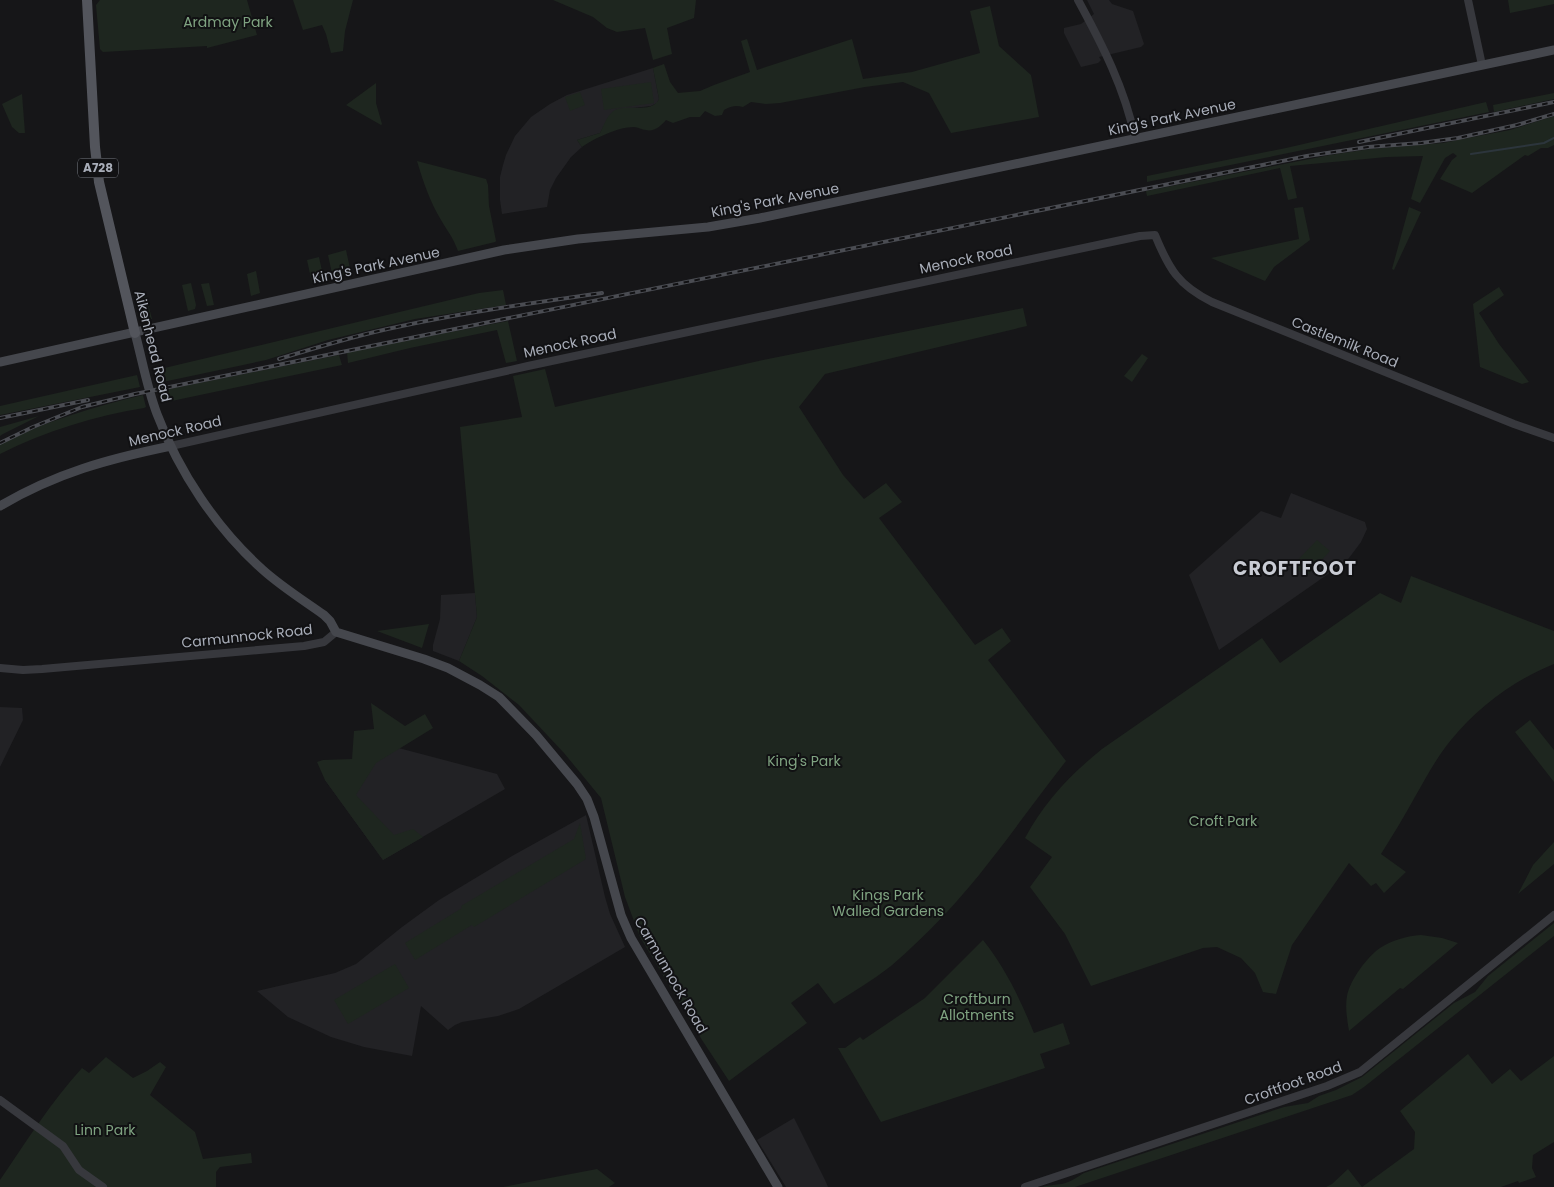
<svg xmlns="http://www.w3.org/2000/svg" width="1554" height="1187" font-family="Poppins,sans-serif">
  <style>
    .built { fill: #222225 }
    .green { fill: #1e261f }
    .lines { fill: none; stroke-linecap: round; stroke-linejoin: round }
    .stream { stroke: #2c353c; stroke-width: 2 }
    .tertiary { stroke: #37383d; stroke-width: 8 }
    .secondary { stroke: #45474d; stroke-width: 9 }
    .primary { stroke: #53555c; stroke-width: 10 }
    .rail-casing { stroke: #4a4c52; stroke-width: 4 }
    .rail { stroke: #111113; stroke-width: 2; stroke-dasharray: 5.5; stroke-linecap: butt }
    .labels { text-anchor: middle; stroke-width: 4; stroke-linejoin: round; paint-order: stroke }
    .shield { fill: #111113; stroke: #7b7e86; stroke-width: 1 }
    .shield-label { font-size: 12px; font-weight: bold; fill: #a8adb8 }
    .park-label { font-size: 14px; fill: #7fa381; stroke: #111113 }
    .street-label { font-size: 14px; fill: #a8adb8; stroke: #111113 }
    .district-label { font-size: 19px; font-weight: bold; letter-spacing: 1px; fill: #c9ccd4; stroke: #111113 }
  </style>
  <rect width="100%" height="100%" fill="#161618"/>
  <!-- built -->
  <path class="built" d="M1087 0H1109L1112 4 1133 11 1144 44 1141 47 1099 57 1101 60 1098 63 1081 67 1064 33V28L1081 24 1094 14Z
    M653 68 659 99 657 103 651 106 616 110 604 126 600 133 577 140 582 147 571 157 556 178 550 190 547 207 502 214 500 200V177L503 165 506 155 515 136 531 117 550 104 567 95Z
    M1291 493 1365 522 1367 529 1361 542 1349 558 1341 565 1219 650 1189 575 1261 511 1281 518Z
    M475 593 477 617 459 661 433 651V645L440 619 441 595Z
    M0 707 22 708 23 720 0 767Z
    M376 742 497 774 505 789 383 860 325 780Z
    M586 815 605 897 610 914 625 947 519 1009 498 1016 462 1022 455 1025 448 1030 421 1006 412 1056 364 1047 331 1037 288 1017 257 991 335 973 356 964 402 927 439 900 512 856Z
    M794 1118 825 1180 828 1187H786L757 1140Z"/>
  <!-- green -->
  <path class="green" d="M100 0H247L257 35 207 48V46L103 52 100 49 96 5Z
    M293 0H353L345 31 343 51 331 53 326 34 322 25 303 30Z
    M553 0H696L694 18 667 28 672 54 653 60 645 28 617 32 607 28 593 17Z
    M1508 0H1554V4L1510 13Z
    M990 6 999 46 1031 75 1039 117 951 133 929 93 903 82 865 87 780 103 766 104 751 102 743 107C736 105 731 106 724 110L722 115 715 116 705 111 700 117H690L673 123 666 120C661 126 654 132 646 130 642 130 638 127 634 127 618 127 595 138 582 147L577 140 600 133C604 125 607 115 615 110 628 104 652 114 659 99L653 68 664 64 670 82 678 93 700 91 714 85 750 72 741 41 747 39 757 70 852 39 863 79 912 72 980 53 970 11Z
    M651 82 654 103 604 110 601 89Z
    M376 83V103L382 124 381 125 346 105Z
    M580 92 585 105 570 111 565 97Z
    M1554 93V99L1494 112 1493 105Z
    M22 94 25 133H19L12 127 2 104Z
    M1486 102 1489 112 1147 182V176L1286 148Z
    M1554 116V145L1548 148H1541L1528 156 1525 155 1472 193 1440 179 1452 160 1457 156 1453 153 1445 158 1420 203 1411 199 1423 156 1387 157 1290 166 1297 198 1288 200 1280 168 1147 196 1146 191 1330 155 1370 149 1443 143 1473 137 1510 130Z
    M417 161 486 179 488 185 489 206 496 241 495 242 458 251C453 237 448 232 441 220 430 202 423 181 417 161Z
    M1303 207 1310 240 1274 267 1265 281 1211 258 1299 239 1294 208Z
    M1409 207 1421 212 1394 270 1392 269Z
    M346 250 351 273 333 278 328 255Z
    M319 257 324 280 312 283 307 260Z
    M256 271 260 293 251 296 247 274Z
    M191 283 196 305 195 309 188 311 182 285Z
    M209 283 214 305 207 306 201 284Z
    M1499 287 1504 295 1479 313 1499 344 1529 382 1522 384 1480 367 1473 304Z
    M503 290 506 305 415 319 328 340 266 360 158 383 156 370 479 293Z
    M145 292 152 319 145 320 141 316 135 294Z
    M1023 308 1027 326 825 374 799 407 843 475 864 499 886 483 902 502 879 518 975 645 1002 628 1011 641 988 660 1066 761C1040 794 1016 828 990 861 961 899 927 935 891 966 873 980 853 992 834 1004L818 983 791 1003 807 1023 729 1081 702 1040 640 937 625 897 601 798 564 753 519 705 482 676 459 661 477 617 460 427 522 417 513 376 545 369 555 407 763 360Z
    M508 321 517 361 506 363 497 330 410 348 348 363 347 352Z
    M1142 354 1148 358 1132 382 1124 376Z
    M339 355 342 365 162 403 159 391Z
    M137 375 140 387 0 415V406Z
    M143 395 146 407 144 408C95 416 45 431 0 454V444C46 421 93 407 143 395Z
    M39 416 3 434 0 436V427Z
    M1317 540 1330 551 1306 577 1293 565Z
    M1411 576 1554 631V664C1514 680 1478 707 1451 740 1437 757 1427 776 1416 795 1405 815 1393 835 1381 854L1406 872 1384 893 1376 883 1371 886 1349 863 1292 945 1276 994 1263 992 1255 973 1241 958 1217 947 1203 948 1091 986 1065 934 1030 887 1052 857 1025 838C1045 801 1070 775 1102 749L1262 638 1280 663 1380 593 1401 603Z
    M429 624 422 648 377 631Z
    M371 703 405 726 425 714 433 728 376 763 356 795 394 835 413 829 423 837 383 860 325 780 317 762 323 760 352 759 354 731 374 729Z
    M1530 720 1554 750V782L1515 732Z
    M580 823 586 859 474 927 472 925 415 960 405 943 462 908 461 906 574 839Z
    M1554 842V864L1518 894 1533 865Z
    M1554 923V936L1364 1087 1352 1095 1075 1187H1042C1049 1185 1055 1185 1062 1184 1071 1182 1077 1177 1084 1173L1284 1107 1308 1103 1319 1096 1336 1090 1362 1077 1454 1003 1475 992 1488 976Z
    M1421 935 1442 938 1458 943 1403 989 1400 988 1349 1031C1347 1019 1345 1007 1347 996 1350 980 1367 957 1380 948 1392 940 1407 936 1421 935Z
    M983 940C1006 969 1020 999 1034 1033L1063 1023 1070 1044 1040 1054 1045 1068 881 1122 838 1048H845L860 1037 863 1040 925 998Z
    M395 964 409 988 348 1024 334 1000Z
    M1468 1054 1492 1084 1510 1069 1521 1081 1554 1056V1142L1533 1155 1532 1168 1536 1177 1519 1183 1518 1181 1501 1187H1326L1332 1184 1348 1169 1362 1187 1414 1149 1415 1132 1400 1111Z
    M106 1057 133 1078 147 1071 160 1062 166 1067 150 1095 195 1132 203 1159 251 1153 252 1163 220 1167 216 1172V1187H0V1180C26 1142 51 1102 82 1068L89 1073Z
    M597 1169 615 1183 609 1187H503Z"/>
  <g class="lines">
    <!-- stream -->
    <path class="stream" d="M1471 154 1544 143 1554 138"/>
    <!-- tertiary -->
    <path class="tertiary" d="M1078 0C1102 44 1125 89 1135 138
      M1468 0 1482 65
      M171 446 528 366 1140 236 1155 235C1169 269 1178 285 1212 302L1514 424 1554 438
      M0 668 23 670 42 669 304 646 324 642 336 632
      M0 1100 63 1146 79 1170 103 1187
      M1025 1187 1327 1086 1360 1072 1554 915"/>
    <!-- secondary -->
    <path class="secondary" d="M135 333C142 359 147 388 157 414 179 472 216 528 263 570 282 587 303 600 324 615L330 621 336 632 424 659 448 668 480 685 499 697 536 735 577 784 587 799 594 817 621 915 631 938 778 1187
      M0 362 504 250 578 239 708 227 760 218 1554 50
      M0 506C56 473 108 459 171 446"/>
    <!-- primary -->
    <path class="primary" d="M87 0 95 147 99 182 135 333"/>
    <!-- rail casing -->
    <g class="rail-casing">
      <path id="rail" d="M1359 142 1554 102
        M279 359C318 347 357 335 397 327 465 312 533 303 602 293
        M0 418 88 400
        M0 443 33 427 82 407 135 394 1307 156 1368 147 1421 143 1458 138 1517 125 1554 114"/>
    </g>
    <!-- rail -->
    <use href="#rail" class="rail"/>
  </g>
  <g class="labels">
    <!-- shield labels -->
    <rect class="shield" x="78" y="158.5" width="40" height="19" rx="4"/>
    <g class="shield-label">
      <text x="98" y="172">A728</text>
    </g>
    <!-- park labels -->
    <g class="park-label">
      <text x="228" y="27">Ardmay Park</text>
      <text x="804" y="766">King's Park</text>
      <text x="1223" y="826">Croft Park</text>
      <text x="888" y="900">Kings Park<tspan x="888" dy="16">Walled Gardens</tspan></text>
      <text x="977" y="1004">Croftburn<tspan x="977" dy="16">Allotments</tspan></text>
      <text x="105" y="1135">Linn Park</text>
    </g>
    <!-- street labels -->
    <g class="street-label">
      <text transform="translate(1172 117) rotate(-12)" y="5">King's Park Avenue</text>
      <text transform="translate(775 200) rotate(-11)" y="5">King's Park Avenue</text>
      <text transform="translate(966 259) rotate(-12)" y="5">Menock Road</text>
      <text transform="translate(376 265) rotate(-12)" y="5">King's Park Avenue</text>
      <text transform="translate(1345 342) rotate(22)" y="5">Castlemilk Road</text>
      <text transform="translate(570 343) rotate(-12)" y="5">Menock Road</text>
      <text transform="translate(153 346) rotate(76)" y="5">Aikenhead Road</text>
      <text transform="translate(175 431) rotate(-13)" y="5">Menock Road</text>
      <text transform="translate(247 636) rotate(-6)" y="5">Carmunnock Road</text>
      <text transform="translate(671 975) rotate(60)" y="5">Carmunnock Road</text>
      <text transform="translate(1293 1083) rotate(-20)" y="5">Croftfoot Road</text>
    </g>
    <!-- district labels -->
    <g class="district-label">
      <text x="1295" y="575">CROFTFOOT</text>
    </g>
  </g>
</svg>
